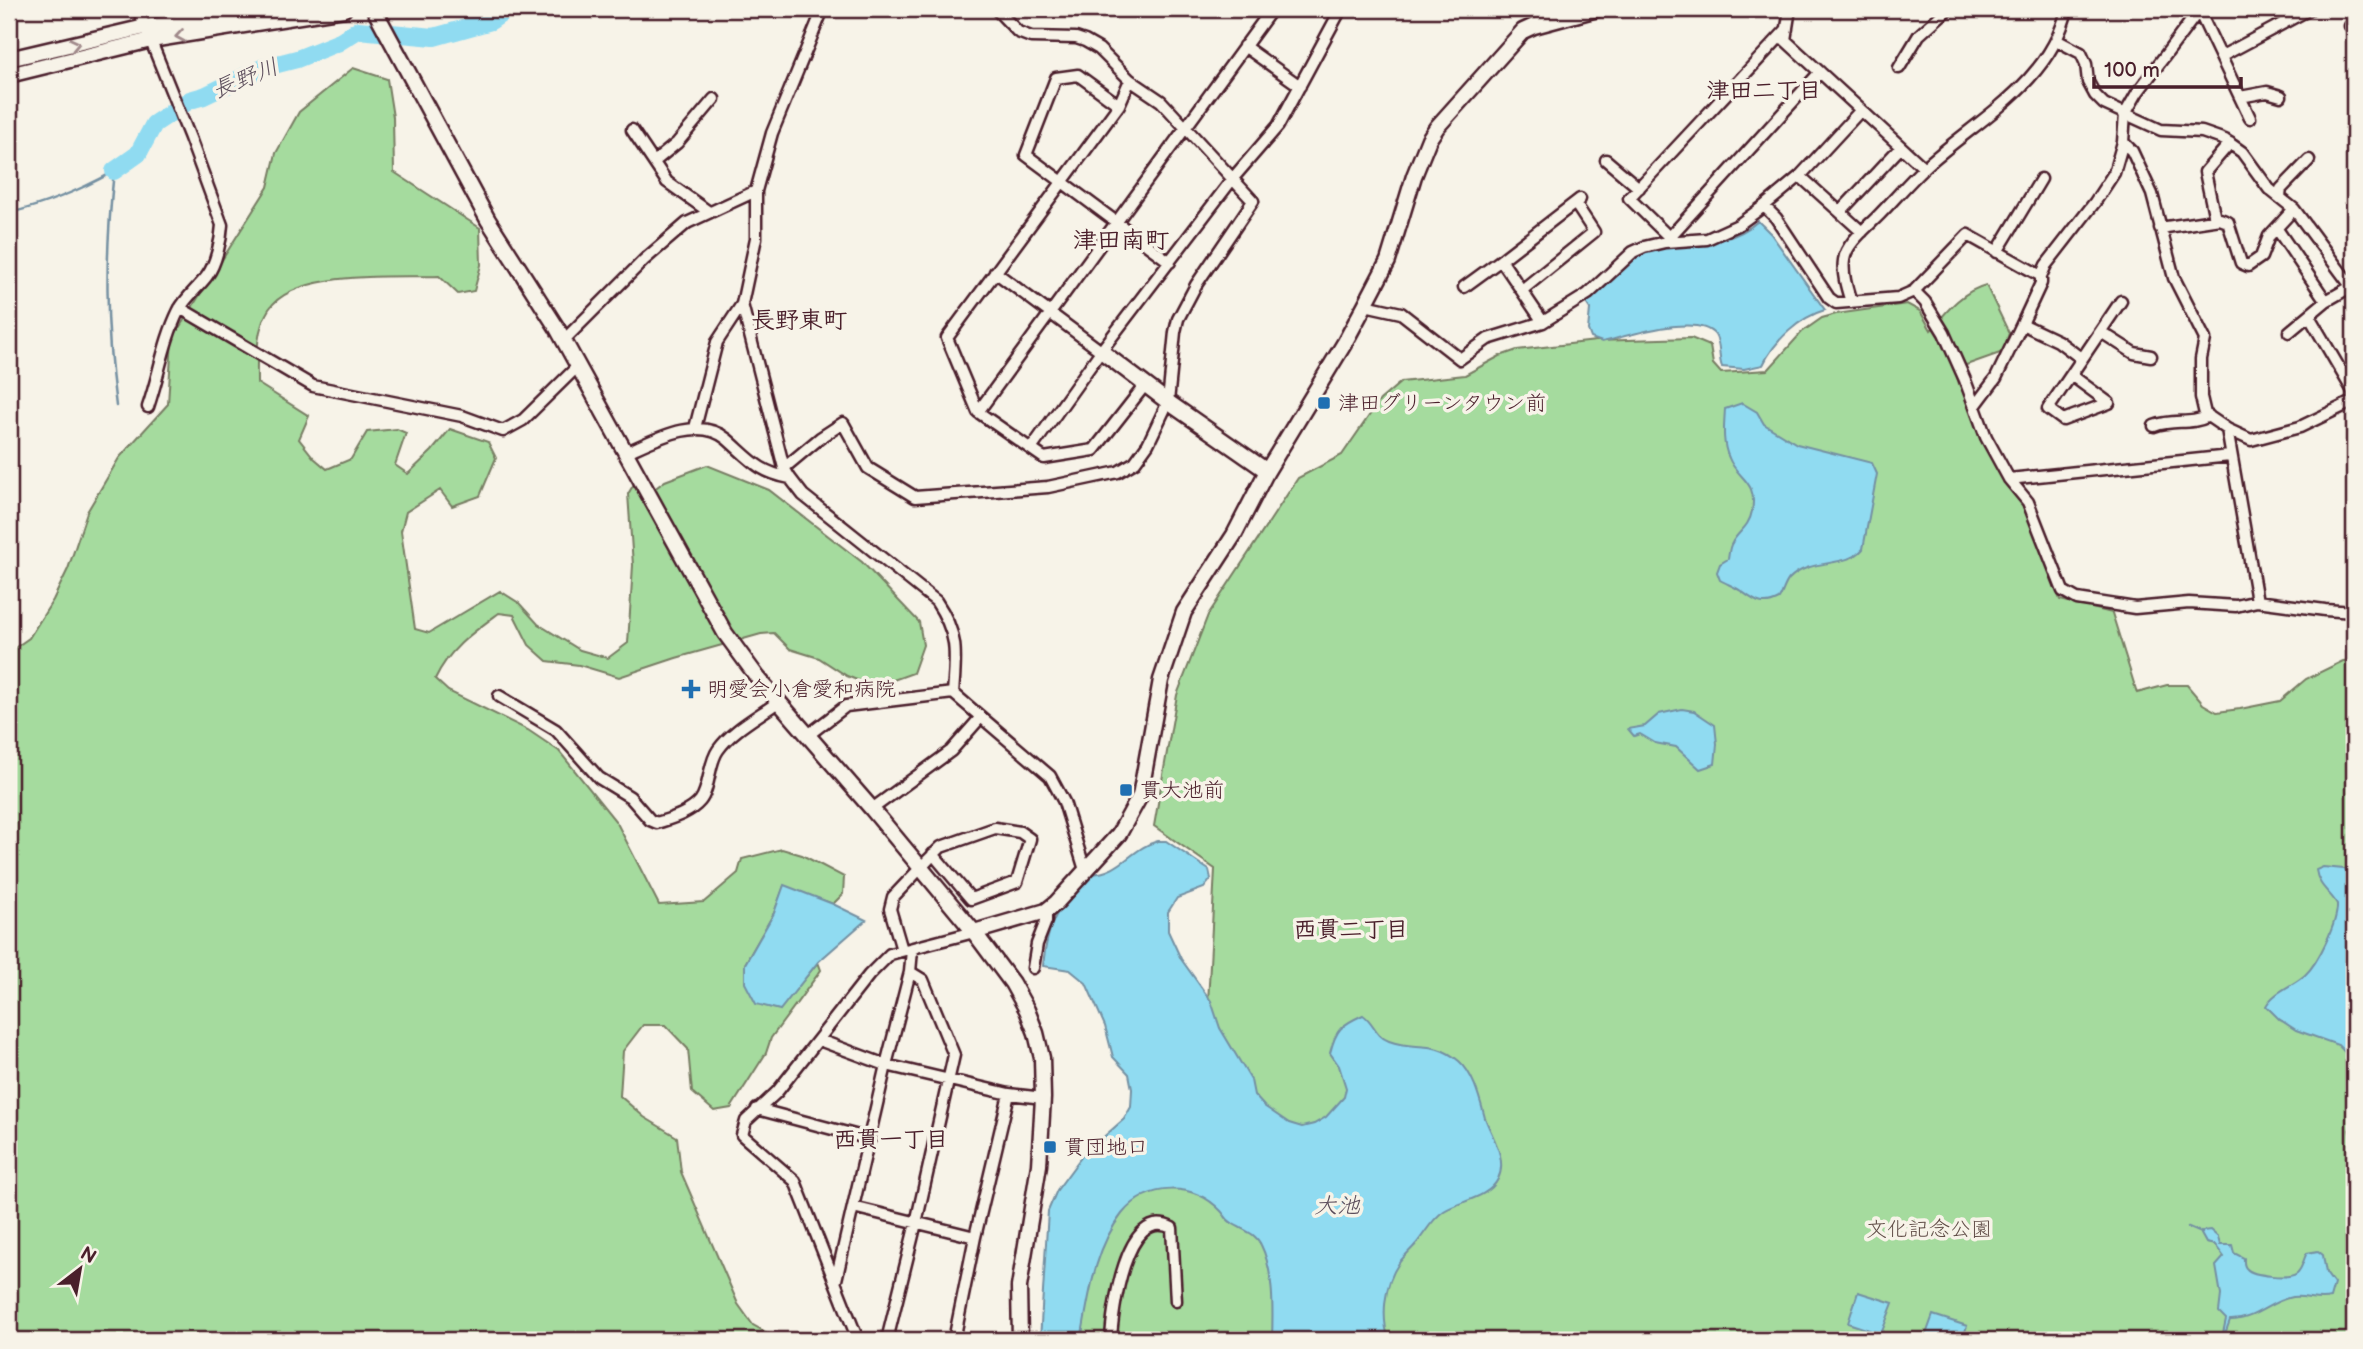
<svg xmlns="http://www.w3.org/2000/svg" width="2363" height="1349" font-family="'Balsamiq Sans','Klee One',sans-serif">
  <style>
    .green { fill: #a5db9e; stroke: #787d64; stroke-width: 2 }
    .water { fill: #90dbf1; stroke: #7490a2; stroke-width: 2 }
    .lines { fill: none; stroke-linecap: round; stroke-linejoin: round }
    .stream { stroke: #7490a2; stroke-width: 2.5 }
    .river { stroke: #90dbf1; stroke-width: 18 }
    .street-casing { stroke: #4a1f2b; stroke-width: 15 }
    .secondary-casing { stroke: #4a1f2b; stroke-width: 19 }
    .primary-casing { stroke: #4a1f2b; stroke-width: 19 }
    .street { stroke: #f7f3e8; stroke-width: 10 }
    .secondary { stroke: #f7f3e8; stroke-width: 14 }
    .primary { stroke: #f7f3e8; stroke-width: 14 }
    .oneway { stroke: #a0898a }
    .poi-dot { fill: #1f6fb2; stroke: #f7f3e8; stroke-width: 2.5 }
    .labels { text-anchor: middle; stroke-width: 7; stroke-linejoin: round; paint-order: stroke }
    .poi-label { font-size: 21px; fill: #4a1f2b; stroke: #f7f3e8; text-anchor: start }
    .park-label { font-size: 21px; fill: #614e48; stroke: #f7f3e8 }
    .water-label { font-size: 23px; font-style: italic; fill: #5c4e5c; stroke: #f7f3e8 }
    .neighbourhood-label { font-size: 23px; font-weight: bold; fill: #4a1f2b; stroke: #f7f3e8 }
    .quarter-label { font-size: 24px; font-weight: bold; fill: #4a1f2b; stroke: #f7f3e8 }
  </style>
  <rect width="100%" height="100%" fill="#f7f3e8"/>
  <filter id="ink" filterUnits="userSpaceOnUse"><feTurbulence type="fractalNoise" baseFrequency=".0143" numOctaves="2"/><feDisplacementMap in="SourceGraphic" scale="14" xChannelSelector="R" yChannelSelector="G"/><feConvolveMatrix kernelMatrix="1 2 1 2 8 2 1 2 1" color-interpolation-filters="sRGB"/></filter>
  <g filter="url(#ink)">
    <!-- green -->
    <path class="green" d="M353 68 387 79 393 117 394 172 480 228 481 265 474 291 458 294 439 276C396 278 296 269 269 309 255 331 257 359 257 383L309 416 299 439 314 458 327 469 351 459 367 432 397 429 406 433 395 465 408 474 432 451 450 429 488 442 496 458 480 496 452 506 440 490 406 512 401 531 415 629 429 633 500 591 519 603 538 624 580 650 608 658 628 643 633 565 628 494 637 479 653 490 665 481 707 465 769 490 862 562 919 622 923 645 913 673 874 687 847 676 819 658 790 649 774 633 761 634 676 658 619 677 579 665 547 661 529 645 514 615 499 613C472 633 449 649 435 679L448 691 528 730 559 751 617 823 659 905 704 902 738 873 742 859 782 849 802 855 844 877 843 894 833 904 784 886 774 913 745 964 780 1009 818 962 821 970 771 1038 766 1053 731 1108 714 1111 692 1092 688 1049 665 1025H643L623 1051 620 1096 644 1117 677 1137 681 1172 738 1304 753 1325 780 1340H9V652L29 638 53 600 68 569 87 512 119 458 168 404 172 339 268 187 276 153 299 112Z
      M1986 285 2009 333 2003 352 1955 369 1959 384 1983 432 1987 450 2025 504 2060 600 2112 613 2137 693 2167 685H2187L2203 704 2217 712 2240 709 2280 701 2306 679 2343 661 2354 660V1122L2349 1130 2354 1149V1340H1062L1104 1219 1201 1137 1215 869 1154 826 1177 695 1208 615 1298 478 1342 455 1380 400 1401 382 1465 375 1500 356 1517 350 1596 341 1691 338 1710 346 1713 364 1721 373 1768 370 1802 332 1822 318 1836 314 1907 304 1920 311 1931 330C1946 312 1962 291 1986 285Z"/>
    <!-- water -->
    <path class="water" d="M1758 221 1771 234 1825 310C1800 317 1774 341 1763 365L1744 369 1722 367C1718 357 1721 344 1715 335 1698 312 1625 337 1602 342L1591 338 1588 330 1590 309 1584 300C1601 286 1624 260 1644 251 1681 235 1722 253 1758 221Z
      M1742 403 1757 412 1764 424 1797 444 1872 463 1877 474 1863 549C1846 569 1810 557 1789 579 1784 585 1783 593 1779 599 1762 608 1755 601 1741 591 1735 587 1727 584 1720 580L1717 572 1720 564 1728 559C1729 554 1729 547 1732 543 1738 531 1749 528 1752 511 1758 480 1737 479 1729 458 1722 443 1724 426 1725 409Z
      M1682 709 1694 711 1715 725 1717 744 1715 764 1700 769 1676 747 1655 743 1640 734 1634 736 1628 729 1645 726 1659 714Z
      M1158 841H1166L1209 870 1211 879 1204 888 1177 898 1168 912V931L1181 959 1211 1001 1220 1028 1251 1080 1254 1095 1264 1106 1289 1123 1302 1127 1314 1124 1326 1117 1344 1097 1346 1088 1339 1066 1330 1053C1336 1029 1341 1025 1363 1015 1374 1022 1375 1036 1389 1041 1415 1051 1433 1039 1459 1061 1474 1074 1480 1100 1485 1118 1492 1137 1508 1159 1498 1179 1489 1198 1460 1201 1444 1211 1432 1219 1425 1233 1416 1244 1411 1250 1404 1256 1399 1263 1384 1285 1381 1317 1389 1340H1272C1273 1311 1274 1271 1261 1245 1255 1232 1242 1230 1232 1223 1226 1220 1225 1215 1221 1211 1193 1182 1148 1182 1122 1214 1094 1249 1089 1297 1081 1340H1040L1048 1211 1057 1190 1082 1156 1124 1119 1131 1107 1132 1089 1129 1074 1113 1057 1105 1026 1086 983 1070 970 1043 966C1048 918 1058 908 1090 874 1122 873 1131 848 1158 841Z
      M2323 867 2354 870V1062L2338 1045 2296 1030 2279 1019 2266 1006C2274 991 2293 986 2305 975 2318 963 2338 922 2337 904 2330 892 2318 886 2316 870Z
      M784 885 833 904 866 920 818 962 780 1010 756 1004 745 983V964L774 913Z
      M2210 1230 2218 1237 2220 1245H2232L2234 1253 2244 1258C2244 1262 2243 1266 2247 1269 2252 1275 2289 1280 2297 1273 2303 1268 2303 1259 2307 1253L2318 1251 2323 1255 2326 1273 2334 1284 2330 1298C2318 1302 2305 1295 2292 1297 2270 1301 2253 1321 2230 1320L2226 1331 2223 1333 2226 1319 2219 1312 2221 1295 2216 1266 2224 1257 2215 1245 2206 1243 2201 1234 2203 1231Z
      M1858 1292 1893 1303 1881 1334 1848 1323Z
      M1933 1315 1967 1326 1962 1340H1924Z"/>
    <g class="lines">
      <!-- stream -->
      <path class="stream" d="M114 171C105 254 105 324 116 406
        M9 213C45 205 80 190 113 172
        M2188 1227 2202 1233"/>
      <!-- river -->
      <path class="river" d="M114 171 138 154 154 124 190 100 204 96 262 68 297 59 337 43 358 30 434 37 491 21 508 9"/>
      <!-- street casing -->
      <g class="street-casing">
        <path id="street" d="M138 9 190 138 222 225C221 241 216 264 207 276 198 288 186 297 179 310 164 340 159 375 148 407
          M823 9 772 133 756 191V238L742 304 784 468 790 478 803 495 936 601C959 635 956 654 953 693
          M1790 9 1785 40 1924 168
          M9 10 11 9
          M2199 11 2250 118
          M2350 26 2354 24
          M2056 40 2081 53 2086 64 2088 82 2095 95 2104 104 2161 130 2202 132 2225 140 2242 152 2269 189 2294 209 2354 290
          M1244 46 1300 86
          M2222 56 2310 9
          M1899 68 1919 35 1948 9
          M1130 80 1119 105 947 338 978 412 1031 449 1101 351 1234 177 1278 126 1341 9
          M2240 97 2267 92 2281 96
          M1119 105 1078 75 1056 78 1026 155 1170 262
          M1861 110 1800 176 1840 212 1901 147
          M632 130 667 182 709 212
          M2123 142 2132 151 2152 194 2174 278 2205 339 2201 359V397L2205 414 2227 429 2251 440 2300 427 2354 401
          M1606 160 1639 188
          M654 162 677 143 714 99
          M2280 196 2281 189 2309 160
          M1764 206 1800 176
          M1840 212 1862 232
          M2215 219 2205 172 2230 143
          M2160 228 2220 219 2228 222 2241 263 2248 266 2261 257 2269 236 2294 209
          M2277 229 2326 301 2354 285
          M1669 237 1629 198 1787 29
          M1667 240 1820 72
          M1997 252 2041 179
          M995 272 1101 351
          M2041 276V283L2022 324 2058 341 2082 359
          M1464 287 1501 260
          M1522 290 1594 232 1575 203
          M1914 291 1925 302 1944 333 1965 380 1986 437 2009 479 2028 502 2063 591 2077 599 2135 608 2189 603 2236 606 2257 601 2325 610 2354 612
          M1851 302C1847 289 1842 274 1844 260 1846 244 1865 229 1876 218 1892 202 1907 184 1924 168 1976 120 2051 83 2067 9
          M1365 305 1401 313 1460 359 1488 339 1543 322 1588 294 1633 252 1644 247 1665 242 1707 239 1738 225 1764 206 1776 218 1829 298 1836 303 1898 298 1914 291 1968 235 2041 276 2046 265 2095 202 2114 173 2123 142 2125 114 2137 93 2200 9
          M180 308 313 386 462 416 503 431 523 420 578 366
          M2309 316 2354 393
          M1543 322 1501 260 1580 199
          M2101 332 2134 353 2151 356
          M2289 332 2326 301
          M564 340 644 260 687 223 756 191
          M2071 375 2048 409 2063 420 2109 403 2071 375 2121 301
          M1975 406 1996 378 2022 324
          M978 412 1272 9
          M2154 426C2175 418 2189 426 2209 416
          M695 428 717 342 742 304
          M2227 429 2257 601
          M1031 449 1044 458 1094 450 1145 385
          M625 453C654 440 698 415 727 439 750 459 758 472 790 478
          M784 468 820 438 843 423 868 468 915 497 1048 487 1118 472 1135 462 1148 444 1168 402 1175 332 1178 319 1196 285 1253 201 1161 101 1130 80 1099 49 1085 41 1076 38 1031 37 1018 32 996 9
          M2009 479 2230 456
          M499 696 556 730 599 778 630 797 650 820 657 823C672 818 690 813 700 801 710 789 708 764 718 750 732 730 759 716 778 702
          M807 736 846 706 953 693 1050 776 1064 802 1085 870
          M872 809 951 751 981 717
          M902 950 890 909 893 897 929 859 941 847 995 828 1020 832 1030 839 1017 882 971 899 933 854
          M1033 968 1037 944 1046 921V911
          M819 1040 886 1065 1009 1094 1043 1098
          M757 1109 870 1139
          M853 1207 975 1237
          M836 1280 886 1065 910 972 912 950
          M858 1340 795 1181 742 1135 746 1121 777 1092 869 975 890 954 974 932
          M887 1340 916 1223 954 1055 923 980 910 972
          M954 1340 975 1237 1009 1094
          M1111 1340C1112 1314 1125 1204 1172 1228L1176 1301"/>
      </g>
      <!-- secondary casing -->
      <g class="secondary-casing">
        <path id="secondary" d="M374 9 488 220 557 328 725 633 758 678 872 809 974 932 1012 983 1027 1010 1036 1033 1042 1058 1043 1098 1039 1165 1019 1287 1020 1340
          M1101 351 1168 402 1267 471
          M974 932 1046 911 1056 903 1119 834 1140 796 1161 680 1184 612 1234 535 1267 471 1344 344 1365 305 1388 261 1414 176 1429 139 1437 127 1523 31 1534 26 1597 9"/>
      </g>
      <!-- primary casing -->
      <g class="primary-casing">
        <path id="primary" d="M9 59 145 27 263 9
          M9 75 151 40 344 9"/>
      </g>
      <!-- street -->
      <use href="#street" class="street"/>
      <!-- secondary -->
      <use href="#secondary" class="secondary"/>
      <!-- primary -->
      <use href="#primary" class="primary"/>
    </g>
    <!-- one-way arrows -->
    <defs><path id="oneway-chevron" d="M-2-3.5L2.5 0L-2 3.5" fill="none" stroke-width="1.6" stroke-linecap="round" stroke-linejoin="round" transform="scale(1.75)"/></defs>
    <g class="oneway">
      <use href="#oneway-chevron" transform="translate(180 36) rotate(171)"/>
      <use href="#oneway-chevron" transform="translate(75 44) rotate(-13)"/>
    </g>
  </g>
  <!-- markers -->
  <g class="poi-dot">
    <rect x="1317" y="396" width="14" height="14" rx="3.5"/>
    <path d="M687.5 678.5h7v7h7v7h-7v7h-7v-7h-7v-7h7z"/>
    <rect x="1119" y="783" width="14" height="14" rx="3.5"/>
    <rect x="1043" y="1140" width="14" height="14" rx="3.5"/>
  </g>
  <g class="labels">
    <!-- poi labels -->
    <g class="poi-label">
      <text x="1338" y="410">津田グリーンタウン前</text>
      <text x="707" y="696">明愛会小倉愛和病院</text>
      <text x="1140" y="797">貫大池前</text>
      <text x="1064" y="1154">貫団地口</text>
    </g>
    <!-- park labels -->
    <g class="park-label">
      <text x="1929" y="1236">文化記念公園</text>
    </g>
    <!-- water labels -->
    <g class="water-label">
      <text transform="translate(245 78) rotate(-22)" y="8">長野川</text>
      <text x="1337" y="1213">大池</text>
    </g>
    <!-- neighbourhood labels -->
    <g class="neighbourhood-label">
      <text x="1764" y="98">津田二丁目</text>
      <text x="1351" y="937">西貫二丁目</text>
      <text x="891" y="1147">西貫一丁目</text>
    </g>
    <!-- quarter labels -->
    <g class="quarter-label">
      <text x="1121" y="248">津田南町</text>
      <text x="799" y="328">長野東町</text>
    </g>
  </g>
  <!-- margin -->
  <rect width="2363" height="1349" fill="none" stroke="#f7f3e8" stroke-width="35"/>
  <rect x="18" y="18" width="2328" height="1314" fill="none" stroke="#4a1f2b" stroke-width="2.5" filter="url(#ink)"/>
  <!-- north arrow -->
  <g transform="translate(80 1269) rotate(31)" stroke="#f7f3e8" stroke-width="5" paint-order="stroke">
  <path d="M0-5L12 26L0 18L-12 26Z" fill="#4a1f2b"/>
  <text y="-10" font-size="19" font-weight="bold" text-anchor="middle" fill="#4a1f2b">N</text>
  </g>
  <!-- scale -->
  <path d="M2094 77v10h147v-10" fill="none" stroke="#4a1f2b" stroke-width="3.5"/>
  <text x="2104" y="77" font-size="21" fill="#4a1f2b" stroke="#f7f3e8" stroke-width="5" paint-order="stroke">100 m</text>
</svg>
